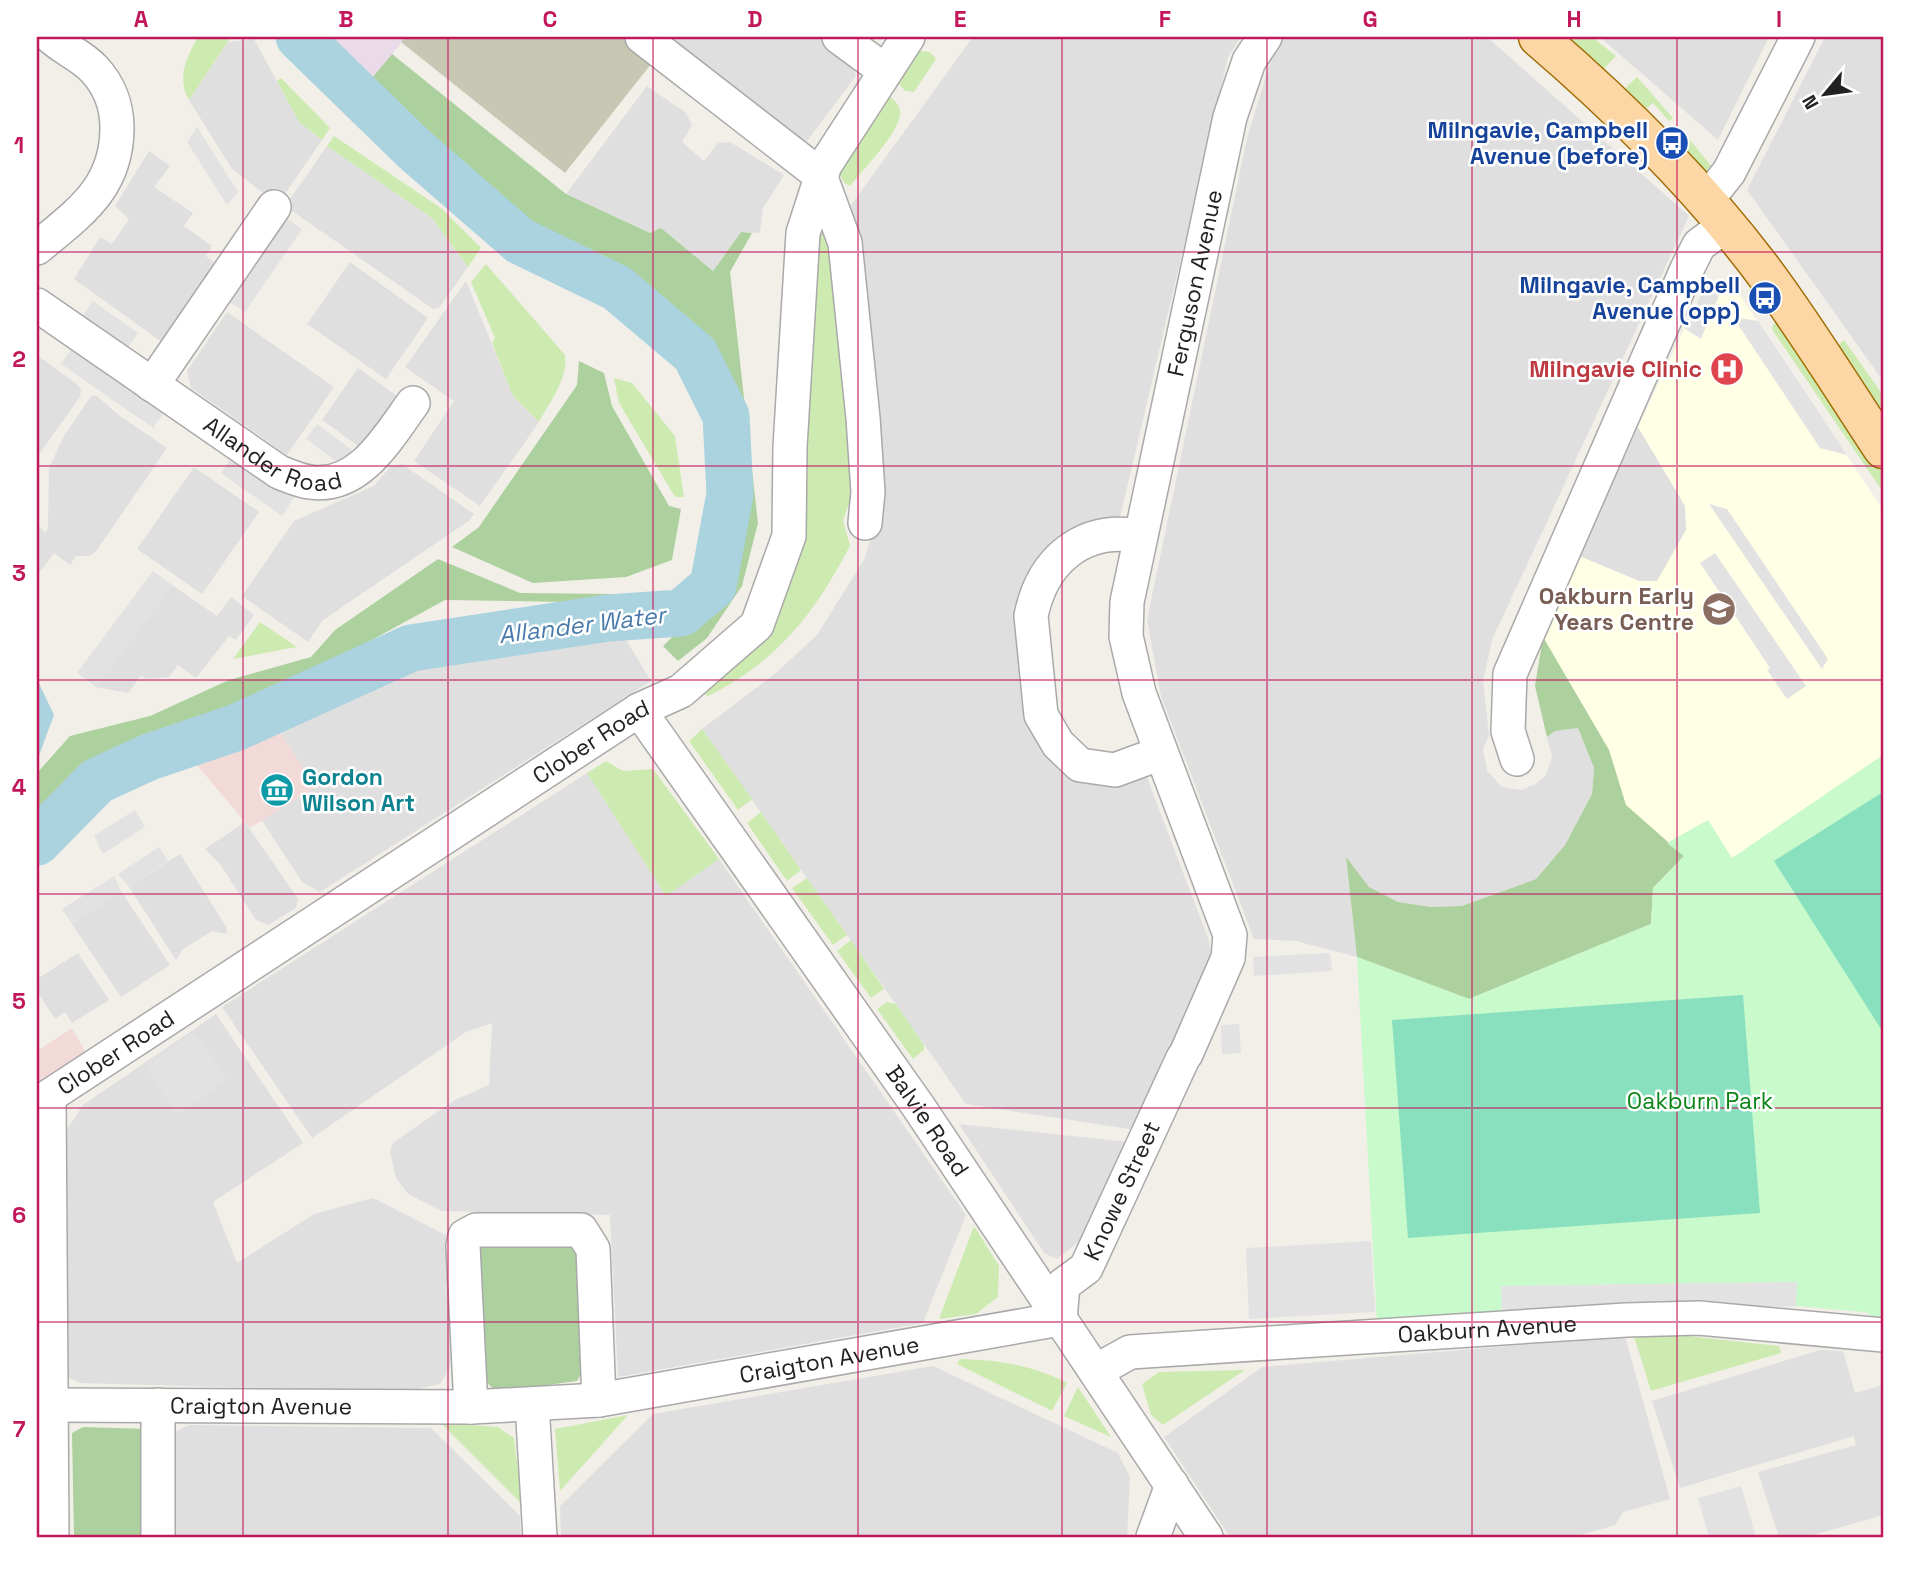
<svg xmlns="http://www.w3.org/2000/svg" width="1920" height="1574" font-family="'Space Grotesk',sans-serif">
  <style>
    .residential { fill: #e0dfdf }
    .commercial { fill: #f2dad9 }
    .industrial { fill: #ebdbe8 }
    .education { fill: #ffffe5 }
    .construction { fill: #c7c7b4 }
    .grass { fill: #cdebb0 }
    .forest { fill: #add19e }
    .park { fill: #c8facc }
    .pitch { fill: #88e0be }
    .parking { fill: #e2e2e2 }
    .water { fill: #aad3df }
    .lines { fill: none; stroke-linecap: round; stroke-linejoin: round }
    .river { stroke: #aad3df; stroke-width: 47 }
    .minor-casing { stroke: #a9a9a9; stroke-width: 36 }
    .major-casing { stroke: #a06b00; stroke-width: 41 }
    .minor { stroke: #fff; stroke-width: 33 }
    .major { stroke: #fcd6a4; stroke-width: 38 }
    .grid { fill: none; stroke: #c2185b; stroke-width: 2; stroke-opacity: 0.55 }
    .labels { text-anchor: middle; stroke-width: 5; stroke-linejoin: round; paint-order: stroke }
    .transit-label { font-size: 23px; font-weight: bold; fill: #164399; stroke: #fff; text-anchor: end }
    .street-label { font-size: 23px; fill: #222; stroke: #fff }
    .health-label { font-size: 23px; font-weight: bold; fill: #be3a42; stroke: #fff; text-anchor: end }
    .education-label { font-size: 23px; font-weight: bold; fill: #785e54; stroke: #fff; text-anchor: end }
    .culture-label { font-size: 23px; font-weight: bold; fill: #0d838f; stroke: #fff; text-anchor: start }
    .park-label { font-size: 23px; fill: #0c8416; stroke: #fff }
    .water-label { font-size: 24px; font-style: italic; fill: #4a7aab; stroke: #fff }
    .neatline { fill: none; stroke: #c2185b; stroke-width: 2.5 }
    .grid-label { font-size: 23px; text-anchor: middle; font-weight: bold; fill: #c2185b }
  </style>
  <rect width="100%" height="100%" fill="#f2efe9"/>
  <!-- residential -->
  <path class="residential" d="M656 37H819L852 61 856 76 804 145Z
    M973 37H1241L1228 57 1119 522 1047 553 1036 730 1145 772 1209 941 1211 958 1136 1130 966 1104 702 729 776 673 817 635 864 560 874 528 843 216Z
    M1281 37H1487L1689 216 1492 640 1483 681 1489 735 1483 749 1487 771 1502 787 1521 790 1536 784 1546 775 1552 757 1547 737 1555 731 1578 728 1594 768 1592 794 1565 845 1536 879 1462 906 1431 907 1398 902 1369 887 1346 859 1357 957 1296 941 1254 939 1161 696 1147 620 1247 138 1276 43Z
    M1600 37H1769L1718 140Z
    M1825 37H1883V381L1747 190Z
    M254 39 299 122 322 140 278 204 232 169 189 100 228 42Z
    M647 86 686 113 692 125 682 142 704 161 718 143 730 142 784 175 763 208 760 233 741 232 713 271 661 228 650 233 566 194Z
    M327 146 432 218 468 267 439 308 433 309 285 206Z
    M149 151 170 166 154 187 193 213 184 226 212 246 206 256 216 264 163 343 74 279 100 237 112 244 129 219 115 206Z
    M350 262 428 318 386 379 307 324Z
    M466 281 513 396 539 422 480 506 414 461 454 401 405 367Z
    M227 312 334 387 287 455 191 388 187 371Z
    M37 355 78 385 81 390 80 397 37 457Z
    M358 368 397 396 361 448 322 420Z
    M91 396H97L120 416 167 448 97 550 90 556H76L70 565 54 553 37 576V522L45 533 48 528 49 468 64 436Z
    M1638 427 1686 506V530L1657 582 1639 581 1579 556Z
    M402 464 474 514 470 520 323 620 308 642 242 596 294 521 374 486 390 467Z
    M194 467 259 512 202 594 137 549Z
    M172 585 217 616 231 597 254 615 236 640 229 636 196 678 178 665 169 677 146 679 141 676 128 693 96 687Z
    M620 630 651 681 320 892 302 882 261 819 316 787 274 724 357 681 450 651Z
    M587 773 666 895 719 859 966 1215 923 1323 618 1377 610 1215 441 1211 408 1194 396 1178 390 1151 394 1142 455 1100 489 1085 492 1023 466 1032 312 1138 222 1007Z
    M245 822 298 899 296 908 268 925 256 920 220 864 205 849Z
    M180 854 227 928 226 934 212 931 183 949 176 960 129 887Z
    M121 891 170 965 121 997 72 924Z
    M78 953 109 1000 72 1023 65 1012 55 1019 37 991V979Z
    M216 1014 303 1143 213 1202 237 1263 314 1214 373 1198 446 1235 451 1366 440 1384 403 1392 81 1383 68 1377 66 1131 83 1105Z
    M959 1124 1129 1142 1083 1238 1057 1259 1044 1253Z
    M1625 1336 1670 1499 1623 1512 1615 1525 1574 1537H1230L1164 1437 1262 1367Z
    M1820 1350 1843 1351 1855 1393 1883 1385V1515L1806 1537H1779L1758 1472 1856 1445 1854 1436 1680 1488 1652 1401Z
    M933 1366 1118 1453 1130 1477 1127 1537H561L560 1506 653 1414Z
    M189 1425 431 1428 520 1516 521 1537H174L173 1433Z"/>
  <!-- commercial -->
  <path class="commercial" d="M274 724 316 787 250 828 196 764Z
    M72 1028 85 1051 37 1083V1051Z"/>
  <!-- industrial -->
  <path class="industrial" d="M322 37H405L372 81 363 89Z"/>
  <!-- education -->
  <path class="education" d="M1720 279 1740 295 1883 510V755L1732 859 1708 820 1667 843 1626 805 1609 750 1543 637 1579 556 1639 581H1657L1686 530 1685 506 1638 427 1705 285Z"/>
  <!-- construction -->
  <path class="construction" d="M405 37H627L655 59 565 173 401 42Z"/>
  <!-- grass -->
  <path class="grass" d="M198 37H231L189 100C176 79 187 56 198 37Z
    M1562 37H1592L1616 56 1601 72Z
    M922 51 930 52 936 59 914 92 905 91 896 80 914 53Z
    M1637 77 1673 118 1669 121 1653 103 1639 115 1620 93Z
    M281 78 330 128 322 140 299 122 277 81Z
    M886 94C894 99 902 106 900 116 896 136 863 170 850 186 840 183 837 168 840 158 846 142 875 109 886 94Z
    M1686 135 1716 172 1710 179 1672 148Z
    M334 136 441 208 481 248 468 267 432 218 327 146Z
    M827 203 836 329 855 488 843 520 850 546C814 614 778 661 708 696L702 693 778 615 798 561 812 241Z
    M486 264 565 355C568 380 550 401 539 422L513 396 492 343 495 338 471 282Z
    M1782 318 1883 471V492L1773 331 1772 326Z
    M1844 340 1883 395V411L1869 406 1834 349Z
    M614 378 632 383 675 436 684 497H675L619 403Z
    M260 622 297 647 233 659Z
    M702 729 752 799 738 810 689 741Z
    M606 761 623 771 653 769 719 859 666 896 587 773Z
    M761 812 801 870 787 881 747 823Z
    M807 878 847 935 833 945 792 888Z
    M851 940 884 989 871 998 837 951Z
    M887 1002 896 1004 924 1045V1050L913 1059 877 1009Z
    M974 1226 999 1266 998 1297 976 1314 939 1319Z
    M1632 1330 1779 1346 1781 1353 1651 1391Z
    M960 1359C999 1360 1032 1365 1067 1383L1052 1411 957 1364Z
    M1245 1370 1163 1425 1151 1415 1142 1384 1159 1372Z
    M1078 1387 1111 1437 1064 1416Z
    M628 1415 560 1491 555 1429Z
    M441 1423 498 1427 514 1438 522 1504Z"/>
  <!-- forest -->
  <path class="forest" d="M392 54 566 194 650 233 661 228 713 271 741 232 752 233 730 272 758 523 742 586 707 638 678 661 663 646 720 590 739 497 729 387 688 323 621 279 538 233 363 89Z
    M579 361 604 373 612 406 669 506 681 509 672 560 626 577 533 583 452 547 479 527 577 385Z
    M438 559 520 593 616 594 629 603 445 600 264 699 121 758 59 800 37 831V773L70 736 150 716 229 680 311 657 335 630Z
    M1543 637 1609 750 1626 805 1684 856 1653 888 1651 924 1469 999 1357 957 1346 857 1369 887 1398 902 1431 907 1462 906 1536 879 1565 845 1592 794 1594 768 1578 728 1555 731 1547 737 1535 686Z
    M577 1241 586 1366 577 1381 497 1392 486 1382 477 1246Z
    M83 1427 149 1429V1537H74L72 1433Z"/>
  <!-- park -->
  <path class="park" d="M1883 755V1322L1865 1312 1796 1306V1282L1502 1286V1317L1377 1324 1357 957 1469 999 1651 924 1653 888 1684 856 1667 843 1708 820 1732 858Z"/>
  <!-- pitch -->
  <path class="pitch" d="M1883 792V1032L1774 861Z
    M1743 995 1760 1213 1408 1238 1392 1020Z"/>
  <!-- parking -->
  <path class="parking" d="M197 127 238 192 227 205 187 142Z
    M282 215 302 229 245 312 225 299Z
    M1705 285 1720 293 1701 339 1685 329Z
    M93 301 138 333 124 353 79 321Z
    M1733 317 1758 321 1847 455 1820 448Z
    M75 344 167 408 153 428 61 364Z
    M317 424 352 450 341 465 306 439Z
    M234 454 295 496 282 516 221 473Z
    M1709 504 1727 509 1828 659 1822 669Z
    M1715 553 1806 686 1787 699 1767 670 1770 668 1700 563Z
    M153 571 172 585 96 687 77 673Z
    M135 810 145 827 103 854 94 836Z
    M159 847 168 861 129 887 118 874Z
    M114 876 121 891 72 924 62 909Z
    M1330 953 1332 971 1254 976 1253 957Z
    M1239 1024 1241 1053 1222 1054 1221 1025Z
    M195 1032 227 1080 178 1114 145 1067Z
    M1371 1241 1375 1312 1249 1319 1246 1248Z
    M1797 1282 1796 1306 1502 1317 1501 1286Z
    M1741 1486 1756 1537H1709L1698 1498Z"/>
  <!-- water -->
  <path class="water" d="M37 679 54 715 37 761Z"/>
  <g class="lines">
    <!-- river -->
    <path class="river" d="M37 842 97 781 149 757 235 728 411 648 608 618 681 613 713 586 730 494 726 416 695 354 617 288 520 241 413 148 299 37"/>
    <!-- minor casing -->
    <g class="minor-casing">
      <g id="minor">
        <path d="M642 37 820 175"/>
        <path d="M839 37 884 70"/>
        <path d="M820 175 845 243 863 418 868 492 865 523"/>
        <path d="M1706 201 1729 172 1798 37"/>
        <path d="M37 248C79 213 117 188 117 128 117 106 109 85 94 69 82 56 64 49 51 37"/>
        <path id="s1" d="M37 305 279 472C289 476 300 481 310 482 359 490 389 436 413 403"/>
        <path d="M152 385 274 207"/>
        <path d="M1139 536C1082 526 1042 561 1031 616L1041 715 1058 744 1080 765 1115 770 1161 753"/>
        <path id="s2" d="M639 710 918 1106 1206 1537"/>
        <path d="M1517 759 1508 731 1510 674 1687 269 1699 245 1726 225"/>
        <path id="s3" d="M1186 1054 1228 958 1230 935 1139 693 1126 636 1127 602 1230 117 1249 61 1265 37"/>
        <path d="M49 1097 52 1537"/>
        <path id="s4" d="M37 1104 639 710 681 691 757 625 789 536 790 447 803 233 825 165 908 37"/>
        <path id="s5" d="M1096 1371 1130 1352 1626 1320 1699 1318 1883 1335"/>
        <path d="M532 1404 540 1537"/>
        <path id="s6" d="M51 1405 471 1407 599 1400 1060 1319 1063 1285 1086 1268 1183 1058"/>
        <path d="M158 1405V1537"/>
        <path d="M471 1407 463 1246 465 1236 476 1230H581L593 1249 599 1400"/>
        <path d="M1153 1537 1172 1485"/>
      </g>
    </g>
    <!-- major casing -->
    <g class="major-casing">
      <path id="major" d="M1538 37C1623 110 1704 190 1770 280 1810 335 1846 393 1883 449"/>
    </g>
    <!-- minor -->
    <use href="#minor" class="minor"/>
    <!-- major -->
    <use href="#major" class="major"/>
  </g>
  <!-- grid -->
  <path class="grid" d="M243 37V1537M448 37V1537M653 37V1537M858 37V1537M1062 37V1537M1267 37V1537M1472 37V1537M1677 37V1537M37 252H1883M37 466H1883M37 680H1883M37 894H1883M37 1108H1883M37 1322H1883"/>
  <!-- icons -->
  <defs>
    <g id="bus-disc" transform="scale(1.75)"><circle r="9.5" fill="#1a4fb4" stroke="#fff"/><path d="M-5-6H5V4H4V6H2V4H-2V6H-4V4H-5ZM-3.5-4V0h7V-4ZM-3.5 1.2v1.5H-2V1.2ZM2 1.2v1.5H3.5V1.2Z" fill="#fff"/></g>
    <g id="hospital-disc" transform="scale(1.75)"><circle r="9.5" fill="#e0444e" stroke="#fff"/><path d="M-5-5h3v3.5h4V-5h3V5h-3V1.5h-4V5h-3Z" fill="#fff"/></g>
    <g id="school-disc" transform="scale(1.75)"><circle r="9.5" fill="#8d6e63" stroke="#fff"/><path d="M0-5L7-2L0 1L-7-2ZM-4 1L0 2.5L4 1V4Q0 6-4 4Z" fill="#fff"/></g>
    <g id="museum-disc" transform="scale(1.75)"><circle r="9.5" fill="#0f9aa8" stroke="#fff"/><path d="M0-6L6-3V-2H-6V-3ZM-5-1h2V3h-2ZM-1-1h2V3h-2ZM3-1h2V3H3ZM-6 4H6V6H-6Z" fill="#fff"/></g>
  </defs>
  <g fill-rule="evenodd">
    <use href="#bus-disc" x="1672" y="143"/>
    <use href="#bus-disc" x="1765" y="298"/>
    <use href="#hospital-disc" x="1727" y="369"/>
    <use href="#school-disc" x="1719" y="609"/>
    <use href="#museum-disc" x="277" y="790"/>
  </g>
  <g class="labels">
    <!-- transit labels -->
    <g class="transit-label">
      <text x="1648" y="138">Milngavie, Campbell<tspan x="1648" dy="26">Avenue (before)</tspan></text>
      <text x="1740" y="293">Milngavie, Campbell<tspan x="1740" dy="26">Avenue (opp)</tspan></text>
    </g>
    <!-- street labels -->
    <g class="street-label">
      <text dy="8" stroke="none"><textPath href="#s3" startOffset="805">Ferguson Avenue</textPath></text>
      <text dy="8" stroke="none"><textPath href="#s1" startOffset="282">Allander Road</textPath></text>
      <text dy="8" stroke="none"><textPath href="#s4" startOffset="662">Clober Road</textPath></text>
      <text dy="8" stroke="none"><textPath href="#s4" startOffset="94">Clober Road</textPath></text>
      <text dy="8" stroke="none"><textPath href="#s2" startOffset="502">Balvie Road</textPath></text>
      <text dy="8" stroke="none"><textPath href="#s6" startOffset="1164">Knowe Street</textPath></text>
      <text dy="8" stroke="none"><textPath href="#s5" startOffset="397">Oakburn Avenue</textPath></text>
      <text dy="8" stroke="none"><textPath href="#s6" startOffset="782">Craigton Avenue</textPath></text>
      <text dy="8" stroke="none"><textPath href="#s6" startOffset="210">Craigton Avenue</textPath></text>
    </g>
    <!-- health labels -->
    <g class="health-label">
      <text x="1702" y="377">Milngavie Clinic</text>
    </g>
    <!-- education labels -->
    <g class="education-label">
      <text x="1694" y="604">Oakburn Early<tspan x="1694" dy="26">Years Centre</tspan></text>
    </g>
    <!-- culture labels -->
    <g class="culture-label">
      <text x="302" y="785">Gordon<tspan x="302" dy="26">Wilson Art</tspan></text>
    </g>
    <!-- park labels -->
    <g class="park-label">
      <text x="1700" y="1109">Oakburn Park</text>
    </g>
    <!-- water labels -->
    <g class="water-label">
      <text transform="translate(582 625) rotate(-7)" y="8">Allander Water</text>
    </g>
  </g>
  <!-- border -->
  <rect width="1920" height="1574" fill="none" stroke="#ffffff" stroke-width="77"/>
  <!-- north arrow -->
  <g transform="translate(1825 94) rotate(241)" stroke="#ffffff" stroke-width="5" paint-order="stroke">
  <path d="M0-5L12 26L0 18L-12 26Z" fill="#222222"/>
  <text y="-10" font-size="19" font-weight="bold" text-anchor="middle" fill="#222222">N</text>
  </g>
  <rect x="38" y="38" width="1844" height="1498" class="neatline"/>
  <g class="grid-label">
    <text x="141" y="27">A</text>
    <text x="346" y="27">B</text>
    <text x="550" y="27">C</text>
    <text x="755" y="27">D</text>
    <text x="960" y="27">E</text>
    <text x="1165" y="27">F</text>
    <text x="1370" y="27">G</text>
    <text x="1574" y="27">H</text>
    <text x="1779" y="27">I</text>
    <text x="19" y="153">1</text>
    <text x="19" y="367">2</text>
    <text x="19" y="581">3</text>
    <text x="19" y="795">4</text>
    <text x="19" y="1009">5</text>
    <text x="19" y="1223">6</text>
    <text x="19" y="1437">7</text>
  </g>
</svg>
